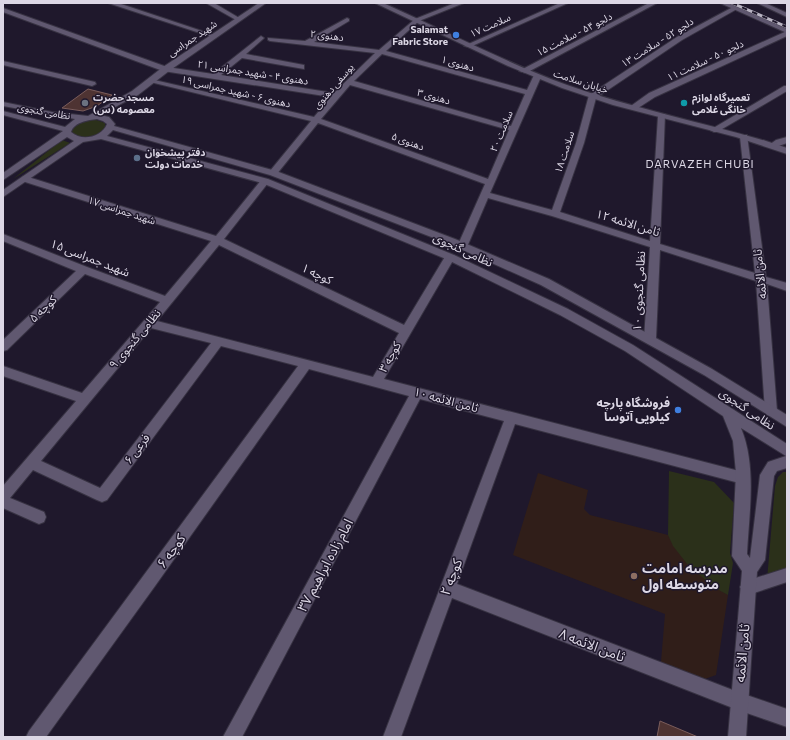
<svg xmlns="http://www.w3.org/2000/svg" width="790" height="740" font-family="Commissioner,'Noto Sans Arabic',sans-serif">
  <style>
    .education { fill: #301e19 }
    .green { fill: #2b301a }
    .building { fill: #4e3332; stroke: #7a5c5b }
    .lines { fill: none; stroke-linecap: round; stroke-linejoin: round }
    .street-casing { stroke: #373242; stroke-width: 2 }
    .secondary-casing { stroke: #373242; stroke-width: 2 }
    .street { fill: #605870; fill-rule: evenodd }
    .secondary { fill: #605870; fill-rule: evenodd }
    .rail-casing { stroke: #b9b4c3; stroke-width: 3 }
    .rail { stroke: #1f182c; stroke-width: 2; stroke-dasharray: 5.5; stroke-linecap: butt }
    .shop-dot { fill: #3f7fe0; stroke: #1f182c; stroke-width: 1.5 }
    .worship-dot { fill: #6b7280; stroke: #1f182c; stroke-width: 1.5 }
    .culture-dot { fill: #0f9aa8; stroke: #1f182c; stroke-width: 1.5 }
    .service-dot { fill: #5c6f8a; stroke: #1f182c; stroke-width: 1.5 }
    .education-dot { fill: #8d6e63; stroke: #1f182c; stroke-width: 1.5 }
    .labels { text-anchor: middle; stroke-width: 3; stroke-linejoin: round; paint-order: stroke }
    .far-street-label { font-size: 10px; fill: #dcd7e5; stroke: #1f182c }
    .far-poi-label { font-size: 10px; font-weight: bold; fill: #dcd7e5; stroke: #1f182c; text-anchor: start }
    .far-neighbourhood-label { font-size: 11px; letter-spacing: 1px; fill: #dcd7e5; stroke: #1f182c }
    .street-label { font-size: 12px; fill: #dcd7e5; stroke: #1f182c }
    .poi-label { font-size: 12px; font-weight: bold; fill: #dcd7e5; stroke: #1f182c; text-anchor: end }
    .near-street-label { font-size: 14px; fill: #dcd7e5; stroke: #1f182c }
    .near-poi-label { font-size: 14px; font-weight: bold; fill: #dcd7e5; stroke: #1f182c; text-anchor: start }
  </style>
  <rect width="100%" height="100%" fill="#1f182c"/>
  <!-- education -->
  <path class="education" d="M538 473 588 490 584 509 590 515 668 535 674 546 715 587 728 595 716 675 705 679 661 662 665 614 513 555Z"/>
  <!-- green -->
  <path class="green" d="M93 119 105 123V129C97 137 80 142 72 132L73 127 81 122Z
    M62 140 70 143 13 179Z
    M669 471 714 482 734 503 730 553 733 563 728 595 715 588 688 565 673 546 668 535Z
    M783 472H787V581L779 585 767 580 775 486 778 477Z"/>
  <!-- building -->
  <path class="building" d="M88 89 112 95 97 106 83 111 62 108Z
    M660 721 698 737H657Z"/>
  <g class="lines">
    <!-- street casing -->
    <g class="street-casing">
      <path id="street" d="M108 3H118L217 36 212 37Z
        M206 3H214L241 19 236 20Z
        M455 3H464L419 21 386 51 527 90 534 75H540L541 77 490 193 552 210 576 143 589 95 677 37 733 7H737V9L682 40 596 98 584 143 560 212 650 241 658 116 665 114 660 244 755 273 740 137 741 135H747L766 277 787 283V291L767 284 777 411 775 415 771 416 767 415 765 411 756 281 660 250 656 339 654 342H646L644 339 650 247 552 216 488 198 467 247 462 250 458 249 457 247 485 184 318 123 276 175H270V171L311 121 146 81 150 79 314 117 331 97 163 71 3 12V8L167 67 213 74 261 36 264 38 263 39 246 54 304 65V69L242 58 221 75 334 93 375 53 270 41 268 40V38L305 41 347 18 349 19V21L314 42 379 50 415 19ZM382 54 525 94 511 126 354 81ZM350 85 509 130 488 179 321 119Z
        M560 3H568L470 47 464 46Z
        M649 3H657L526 73 519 71Z
        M787 31V36L655 97 635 110 628 108 649 93Z
        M3 61 95 82 96 84 92 86 3 65Z
        M784 86H787V91L717 132H714L710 130Z
        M787 137V143L773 148 769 145 776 140Z
        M25 176 216 236 262 179H268V183L224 239 404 325 446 255H454L455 257 384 379 743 472 748 474 750 478 748 482 743 484 515 424 457 584 738 692 787 709V727L738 710 452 598 401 737H383L504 421 420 399 242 737H223L409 396 309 369 155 586 46 737H26L29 731 298 366 221 346 107 500 102 502 97 500 33 470 10 498 44 512 46 517 44 522 39 524 3 508V486L76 401 3 376V366L82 393 160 302 85 274 7 350 3 351V340L76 271 3 241V234L87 267 165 296 211 241 22 181V177ZM219 245 399 333 373 377 157 321ZM151 328 211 343 100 488 41 461Z
        M787 568V582L748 595 743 592 740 587 743 582Z"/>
    </g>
    <!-- secondary casing -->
    <g class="secondary-casing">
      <path id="secondary" d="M259 3H266L169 71 138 95 100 115 109 117 115 124 114 126 276 171 455 239 549 279 712 369 787 415V427L704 375 541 285 447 243 270 175 113 130 107 136 268 179 454 255 568 309 633 345 787 444V468L777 471 774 476 765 560 757 572 746 737H728L742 571 732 556 736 473 733 441 723 416 625 351 560 315 446 259 262 183 101 139 83 142 3 197V190L74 141 67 137 3 180V173L63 131 3 115V111L65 127 75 119 3 106V102L52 112 88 116 132 91 163 67ZM97 119 103 121 107 124C102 137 82 142 71 132 74 122 88 120 97 119ZM741 428 786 456 768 462 760 475 750 558 747 554C749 513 757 467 741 428Z
        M375 3H383C444 30 504 62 567 85 632 108 700 122 766 141L787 148V154L736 137 613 105 562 88 508 66Z
        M720 3H728L787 29V33Z
        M757 3H765L787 13V17Z"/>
    </g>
    <!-- street -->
    <use href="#street" class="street"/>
    <!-- secondary -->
    <use href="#secondary" class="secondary"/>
    <!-- rail casing -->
    <g class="rail-casing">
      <path id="rail" d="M732 3 787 27"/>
    </g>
    <!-- rail -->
    <use href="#rail" class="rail"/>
  </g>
  <!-- markers -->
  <g class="shop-dot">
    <circle cx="456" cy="35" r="4"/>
    <circle cx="678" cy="410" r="4"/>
  </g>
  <circle class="worship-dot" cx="85" cy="103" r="4"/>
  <circle class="culture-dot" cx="684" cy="103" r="4"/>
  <circle class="service-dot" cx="137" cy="158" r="4"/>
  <circle class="education-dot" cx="634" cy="576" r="4"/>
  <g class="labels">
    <!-- far-street labels -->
    <g class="far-street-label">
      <text transform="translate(490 25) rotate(-24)" y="4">سلامت ۱۷</text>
      <text transform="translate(574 34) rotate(-27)" y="4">دلجو ۵۴ - سلامت ۱۵</text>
      <text transform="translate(327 35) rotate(7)" y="4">دهنوی ۲</text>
      <text transform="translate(192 38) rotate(-34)" y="4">شهید جمراسی</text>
      <text transform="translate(657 42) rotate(-32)" y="4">دلجو ۵۲ - سلامت ۱۳</text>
      <text transform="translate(705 60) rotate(-25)" y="4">دلجو ۵۰ - سلامت ۱۱</text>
      <text transform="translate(458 63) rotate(16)" y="4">دهنوی ۱</text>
      <text transform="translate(253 72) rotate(9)" y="4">دهنوی ۴ - شهید جمراسی ۲۱</text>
      <text transform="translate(581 81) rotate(18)" y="4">خیابان سلامت</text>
      <text transform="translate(333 86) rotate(-49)" y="4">یوسفی دهنوی</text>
      <text transform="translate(236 91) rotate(13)" y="4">دهنوی ۶ - شهید جمراسی ۱۹</text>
      <text transform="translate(434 96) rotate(16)" y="4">دهنوی ۳</text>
      <text transform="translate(44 111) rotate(10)" y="4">نظامی گنجوی</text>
      <text transform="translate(501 131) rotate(-67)" y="4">سلامت ۲۰</text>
      <text transform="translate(408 141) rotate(20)" y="4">دهنوی ۵</text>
      <text transform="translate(564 152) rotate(-72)" y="4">سلامت ۱۸</text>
      <text transform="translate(122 210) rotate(18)" y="4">شهید جمراسی ۱۷</text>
    </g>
    <!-- far-poi labels -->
    <g class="far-poi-label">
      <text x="448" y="33" text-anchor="end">Salamat<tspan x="448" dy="12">Fabric Store</tspan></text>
      <text x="93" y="101">مسجد حضرت<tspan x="93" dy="12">معصومه (س)</tspan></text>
      <text x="692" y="101">تعمیرگاه لوازم<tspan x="692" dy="12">خانگی غلامی</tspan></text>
      <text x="145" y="156">دفتر پیشخوان<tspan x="145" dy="12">خدمات دولت</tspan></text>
    </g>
    <!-- far-neighbourhood labels -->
    <g class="far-neighbourhood-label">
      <text x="700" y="168">DARVAZEH CHUBI</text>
    </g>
    <!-- street labels -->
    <g class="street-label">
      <text transform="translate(628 223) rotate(17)" y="4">ثامن الائمه ۱۲</text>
      <text transform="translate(463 250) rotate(25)" y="4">نظامی گنجوی</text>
      <text transform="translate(90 258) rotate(21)" y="4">شهید جمراسی ۱۵</text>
      <text transform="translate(317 274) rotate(26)" y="4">کوچه ۱</text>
      <text transform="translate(760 274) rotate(-96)" y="4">ثامن الائمه</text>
      <text transform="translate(639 291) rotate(-87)" y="4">نظامی گنجوی ۱۰</text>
      <text transform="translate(43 309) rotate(-44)" y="4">کوچه ۵</text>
      <text transform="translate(135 339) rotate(-50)" y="4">نظامی گنجوی ۹</text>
      <text transform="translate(390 357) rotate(-61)" y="4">کوچه ۳</text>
      <text transform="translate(446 400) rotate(15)" y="4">ثامن الائمه ۱۰</text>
      <text transform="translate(747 409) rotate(34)" y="4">نظامی گنجوی</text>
      <text transform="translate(137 449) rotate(-53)" y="4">فرعی ۶</text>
    </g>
    <!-- poi labels -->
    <g class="poi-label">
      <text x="670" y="407">فروشگاه پارچه<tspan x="670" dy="14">کیلویی آتوسا</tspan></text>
    </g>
    <!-- near-street labels -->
    <g class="near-street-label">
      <text transform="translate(171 551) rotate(-54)" y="5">کوچه ۶</text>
      <text transform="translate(325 565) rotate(-62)" y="5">امام زاده ابراهیم ۳۷</text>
      <text transform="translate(451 577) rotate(-69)" y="5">کوچه ۲</text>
      <text transform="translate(592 645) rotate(21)" y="5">ثامن الائمه ۸</text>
      <text transform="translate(742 653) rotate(-85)" y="5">ثامن الائمه</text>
    </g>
    <!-- near-poi labels -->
    <g class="near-poi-label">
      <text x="642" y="573">مدرسه امامت<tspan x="642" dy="16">متوسطه اول</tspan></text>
    </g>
  </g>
  <!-- border -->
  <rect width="790" height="740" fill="none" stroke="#dcd7e5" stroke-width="8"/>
</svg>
